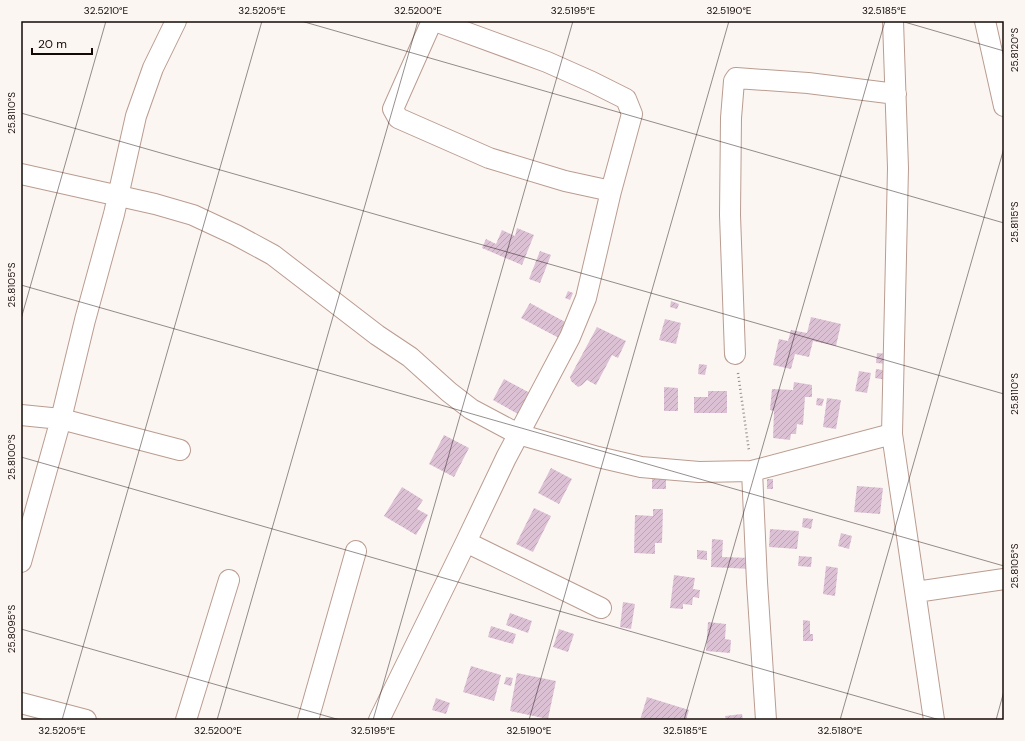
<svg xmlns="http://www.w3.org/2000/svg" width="1025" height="741" font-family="'DM Sans',sans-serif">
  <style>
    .building { fill: url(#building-hatch) }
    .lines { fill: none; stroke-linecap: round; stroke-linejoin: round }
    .minor-casing { stroke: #ba9c90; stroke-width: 22 }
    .path { stroke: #928a87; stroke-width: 2.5; stroke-dasharray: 1 3; stroke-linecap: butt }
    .minor { stroke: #fff; stroke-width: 20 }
    .ticks { fill: none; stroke: #130905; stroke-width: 1; stroke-opacity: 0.45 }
    .neatline { fill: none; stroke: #130905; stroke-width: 1.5 }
    .ticks-label { font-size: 10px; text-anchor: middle; fill: #130905 }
  </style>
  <defs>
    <pattern id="building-hatch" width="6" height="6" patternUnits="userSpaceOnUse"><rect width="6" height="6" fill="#dcc1d5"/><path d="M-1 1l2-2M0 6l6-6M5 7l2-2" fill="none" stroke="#bca4b5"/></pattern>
  </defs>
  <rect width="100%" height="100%" fill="#fcf6f3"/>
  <!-- building -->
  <path class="building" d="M517 228 534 235 522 265 482 248 486 239 496 244 502 230 515 236Z
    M540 251 551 255 540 283 529 279Z
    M568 291 573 293 570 300 565 298Z
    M671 301 679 304 677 309 670 307Z
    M530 303 567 323 559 338 521 318Z
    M811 317 841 324 836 346 813 341 809 357 795 354 791 369 773 365 779 339 788 341 791 330 807 333Z
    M665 319 681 323 676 344 659 340Z
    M597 327 626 341 618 358 612 355 596 385 587 380 582 385 578 387 571 381 570 377Z
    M877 353 889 354 888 364 876 363Z
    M699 364 707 365 705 375 698 374Z
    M876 369 889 371 887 380 875 378Z
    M859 371 871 373 867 393 855 391Z
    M504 379 530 393 518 414 493 400Z
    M794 382 812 385V397H805L803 425 797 424 796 434H791L790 440 773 438 774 411 770 410 772 389 793 390Z
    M664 387 678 388V411H664Z
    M708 391H727V413H694V397H708Z
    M817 398 824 399 822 406 816 405Z
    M827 398 841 400 836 429 823 427Z
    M444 435 469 448 454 477 429 464Z
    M551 468 572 479 559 504 538 493Z
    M652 477H666V489H652Z
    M767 479H773V489H767Z
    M857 486 883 488 880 514 854 512Z
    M402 487 423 500 417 509 428 515 416 535 384 516Z
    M534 508 551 516 533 552 516 544Z
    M653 509H663L662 543H655V554L634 553 635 515 653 516Z
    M803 518 813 519 811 529 802 527Z
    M770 529 799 531 797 549 769 547Z
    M841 533 852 536 849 549 838 546Z
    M712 539 723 540 722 557 752 558 751 569 711 567Z
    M697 550 707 551V560L697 559Z
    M799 556 812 557 811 567 798 566Z
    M826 566 838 568 835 596 823 594Z
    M674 575 695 578 693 589 700 590 699 598 693 597 692 605 683 604V609L670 608Z
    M623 602 635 604 631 629 620 627Z
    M510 613 532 621 528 633 506 625Z
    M803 620 810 621V634H813V641H803Z
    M708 622 726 624 725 639 731 640 730 653 706 651Z
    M491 626 516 634 513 644 488 637Z
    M559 629 574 634 568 652 553 647Z
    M471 666 501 675 494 701 463 692Z
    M517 673 556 681 548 719 510 711Z
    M506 677 513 678 511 686 504 684Z
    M647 697 689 710 686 720H640Z
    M436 698 450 703 446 714 432 710Z
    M742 714 743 720H726L725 716Z"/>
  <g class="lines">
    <!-- minor casing -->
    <g class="minor-casing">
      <path id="minor" d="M432 21 393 109 398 118 489 158 565 181 611 191
        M893 21 898 168 892 434 934 720
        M985 21 1004 106
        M21 174 155 204 193 215 236 235 273 255 377 335 410 357 449 392 471 409 518 434 598 457 641 467 699 472 752 471 892 434
        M735 354 730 215 731 118 734 81 736 78 808 83 896 94
        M21 415 61 419 180 450
        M752 471 757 582 766 720
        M466 542 601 608
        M21 562 61 419 85 320 114 214 136 116 153 68 176 21
        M916 592 1004 579
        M21 703 86 720
        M186 720 229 580
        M308 720 356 551
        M379 720 466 542 506 458 570 337 586 298 611 191 632 114 626 99 592 82 547 62 435 21"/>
    </g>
    <!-- path -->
    <path class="path" d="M738 373 749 451"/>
    <!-- minor -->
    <use href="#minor" class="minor"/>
  </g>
  <!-- ticks -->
  <path class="ticks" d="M301 21 1004 223M901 21 1004 51M21 113 1004 394M21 285 1004 566M21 319 106 21M21 457 940 720M21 629 340 720M62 720 262 21M217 720 418 21M373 720 573 21M529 720 729 21M684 720 885 21M840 720 1004 148M996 720 1004 691"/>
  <!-- border -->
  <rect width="1025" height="741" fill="none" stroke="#fcf6f3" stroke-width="44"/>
  <!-- scale -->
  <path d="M32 48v6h60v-6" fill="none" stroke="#130905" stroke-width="2"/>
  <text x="38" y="48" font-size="12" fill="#130905" stroke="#fcf6f3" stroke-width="3" paint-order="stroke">20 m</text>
  <rect x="22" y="22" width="981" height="697" class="neatline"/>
  <g class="ticks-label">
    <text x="106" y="14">32.5210°E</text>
    <text x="262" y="14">32.5205°E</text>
    <text x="418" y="14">32.5200°E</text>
    <text x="573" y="14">32.5195°E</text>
    <text x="729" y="14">32.5190°E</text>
    <text x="884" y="14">32.5185°E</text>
    <text transform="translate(1014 50) rotate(-90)" y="4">25.8120°S</text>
    <text transform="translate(11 113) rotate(-90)" y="4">25.8110°S</text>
    <text transform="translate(1014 222) rotate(-90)" y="4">25.8115°S</text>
    <text transform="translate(11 285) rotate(-90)" y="4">25.8105°S</text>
    <text transform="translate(1014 394) rotate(-90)" y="4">25.8110°S</text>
    <text transform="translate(11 457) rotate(-90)" y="4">25.8100°S</text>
    <text transform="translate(1014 566) rotate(-90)" y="4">25.8105°S</text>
    <text transform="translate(11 629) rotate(-90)" y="4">25.8095°S</text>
    <text x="62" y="734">32.5205°E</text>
    <text x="218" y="734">32.5200°E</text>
    <text x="373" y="734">32.5195°E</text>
    <text x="529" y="734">32.5190°E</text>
    <text x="685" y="734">32.5185°E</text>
    <text x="840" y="734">32.5180°E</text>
  </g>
</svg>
